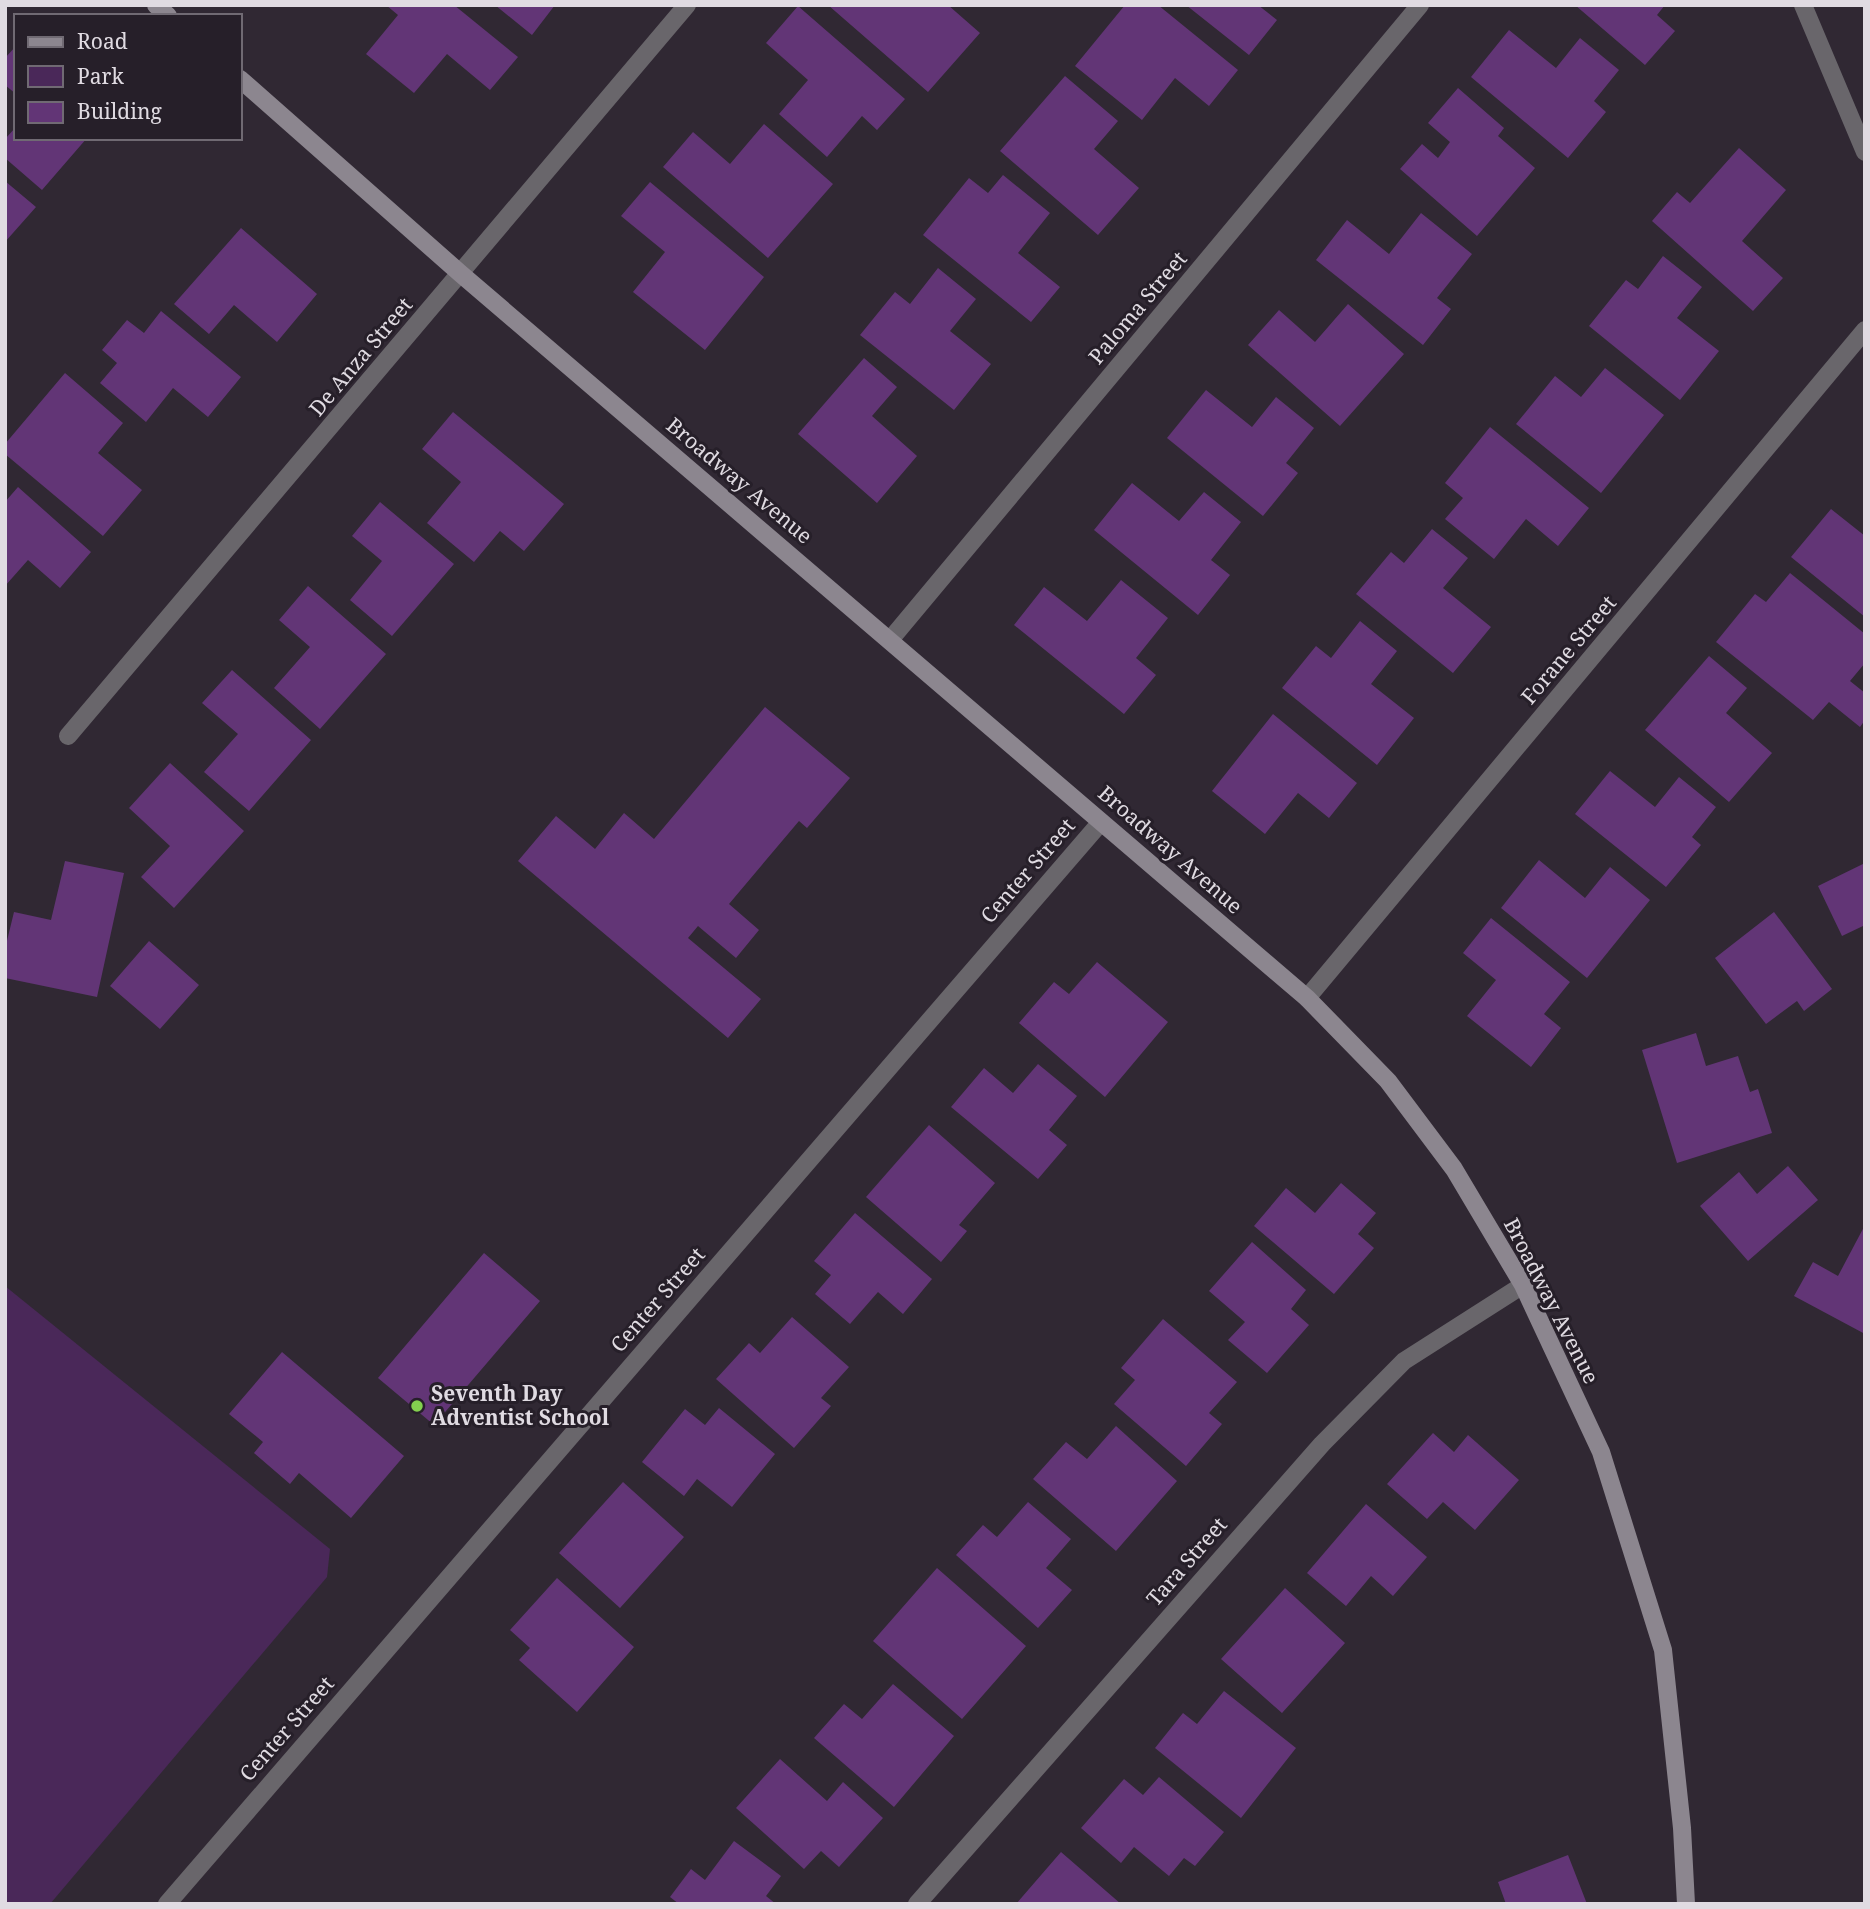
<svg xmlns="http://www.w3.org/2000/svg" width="1870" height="1909" font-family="'Noto Serif',serif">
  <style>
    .green { fill: #4a2859 }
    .building { fill: #623576 }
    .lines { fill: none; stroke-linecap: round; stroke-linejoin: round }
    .street { stroke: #69666b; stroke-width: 18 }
    .secondary { stroke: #8c868f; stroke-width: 18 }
    .poi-dot { fill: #83d04f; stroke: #261f29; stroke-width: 2.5 }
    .labels { text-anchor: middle; stroke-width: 6; stroke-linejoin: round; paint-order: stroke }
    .street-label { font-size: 21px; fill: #e0dbe2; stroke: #261f29 }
    .poi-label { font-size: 21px; font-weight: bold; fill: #e0dbe2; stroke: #261f29; text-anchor: start }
  </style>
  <rect width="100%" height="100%" fill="#302833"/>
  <!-- green -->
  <path class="green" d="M5 1286 330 1549 327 1577 50 1904H5Z"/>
  <!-- building -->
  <path class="building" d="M386 5H454L518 57 490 90 447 54 414 93 366 54 398 15Z
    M495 5H555L532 35Z
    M828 5H948L980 33 928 92Z
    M1125 5H1158L1238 70 1209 106 1175 78 1142 120 1075 66Z
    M1186 5H1258L1277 20 1249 55Z
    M1575 5H1665L1657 15 1675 31 1645 65Z
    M798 6 905 99 877 130 862 116 827 157 779 114 808 80 766 43Z
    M1509 30 1556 68 1580 38 1619 70 1594 101 1606 112 1568 158 1471 77Z
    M16 46V94L5 85V58Z
    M1065 76 1118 121 1094 149 1139 188 1098 235 1000 151Z
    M1458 88 1504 128 1498 136 1535 168 1477 236 1400 169 1422 144 1438 158 1450 142 1428 123Z
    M764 124 833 184 768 258 663 167 693 132 730 164Z
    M16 127V138H87L42 190 5 158V139Z
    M1739 148 1786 190 1742 241 1783 278 1753 311 1652 221 1677 192 1690 203Z
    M1003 175 1050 213 1018 253 1060 287 1031 322 923 235 969 178 988 193Z
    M5 181 36 207 5 242Z
    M650 182 764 277 705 350 633 292 665 252 621 216Z
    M1421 213 1472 254 1437 298 1451 309 1423 345 1316 260 1347 220 1389 254Z
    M241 228 317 294 277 342 234 305 209 334 174 304Z
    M1663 256 1702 287 1677 318 1719 351 1680 400 1589 326 1626 280 1638 289Z
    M938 268 976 299 950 331 991 364 954 410 860 335 895 292 910 304Z
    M1348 304 1404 354 1340 426 1248 345 1279 310 1315 342Z
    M161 311 241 377 208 417 173 388 146 422 100 383 117 363 102 350 127 320 144 333Z
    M864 358 897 387 872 416 917 456 877 503 798 434Z
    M1605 368 1664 415 1601 493 1516 424 1555 376 1581 397Z
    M65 373 123 423 98 453 142 490 103 536 5 454V444Z
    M1206 390 1252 427 1276 397 1314 428 1286 463 1298 473 1263 516 1167 438Z
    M453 412 564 504 524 551 500 531 474 562 427 523 461 482 422 449Z
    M1490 427 1589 508 1558 546 1526 519 1494 559 1445 519 1463 498 1445 483Z
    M1132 483 1179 521 1204 492 1241 522 1211 560 1230 575 1198 615 1094 530Z
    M18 487 91 552 60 588 28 560 5 586V502Z
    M380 502 454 564 392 636 350 600 382 561 352 536Z
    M1831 509 1865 536V617L1791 557Z
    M1432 529 1468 558 1443 588 1491 627 1453 673 1356 594 1391 552 1404 563Z
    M1790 573 1865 634V663L1850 681 1865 693V720L1860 727 1829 702 1813 720 1716 642 1755 594 1766 602Z
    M1121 580 1168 618 1136 658 1156 675 1124 714 1014 625 1044 587 1087 621Z
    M308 586 386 654 320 729 274 688 310 647 279 620Z
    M1360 621 1397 651 1371 684 1414 718 1377 765 1282 688 1316 646 1331 658Z
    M1709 656 1747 688 1726 713 1772 753 1729 802 1645 730Z
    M232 670 311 740 249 811 204 772 238 734 202 703Z
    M765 707 850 778 807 828 799 821 729 904 759 930 736 958 698 926 688 938 761 999 728 1038 518 861 556 816 595 849 624 813 654 839Z
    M1273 714 1357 783 1329 818 1298 793 1265 834 1212 791Z
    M170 763 244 831 174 908 141 877 170 846 129 808Z
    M1610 771 1655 807 1679 777 1716 807 1692 837 1701 845 1666 887 1575 814Z
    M1539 860 1585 898 1610 867 1650 900 1587 978 1501 908Z
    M65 861 124 873 97 997 5 978V949L14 912 51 920Z
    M1865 863V930L1863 926 1842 936 1818 886Z
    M1774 912 1832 989 1804 1011 1797 1001 1766 1024 1715 958Z
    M1491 918 1570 982 1544 1014 1561 1028 1531 1067 1467 1016 1496 980 1463 953Z
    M149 941 199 985 160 1029 110 986Z
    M1097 962 1168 1022 1105 1097 1019 1023 1054 982 1069 994Z
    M1696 1033 1706 1066 1738 1056 1750 1092 1758 1089 1772 1133 1677 1163 1642 1050Z
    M1038 1064 1077 1096 1049 1130 1067 1145 1038 1179 951 1107 984 1068 1013 1093Z
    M929 1125 995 1183 959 1225 967 1231 941 1262 866 1197Z
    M1788 1166 1818 1200 1748 1261 1700 1206 1739 1172 1757 1194Z
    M1341 1183 1376 1213 1358 1234 1374 1248 1334 1294 1254 1226 1286 1188 1315 1213Z
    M855 1213 932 1279 903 1314 878 1292 850 1324 815 1294 831 1275 814 1261Z
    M1865 1225V1334L1794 1296 1813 1262 1838 1276Z
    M1252 1242 1306 1290 1291 1309 1309 1325 1267 1373 1228 1340 1245 1322 1209 1291Z
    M484 1253 540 1301 434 1425 378 1378Z
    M792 1317 849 1367 821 1398 831 1406 794 1448 716 1379 749 1343 760 1353Z
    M1163 1319 1237 1382 1209 1413 1222 1424 1186 1466 1114 1404 1135 1380 1121 1368Z
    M282 1352 404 1456 351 1518 299 1473 290 1484 254 1453 263 1442 229 1414Z
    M719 1408 775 1454 732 1507 697 1479 684 1496 642 1462 685 1409 705 1425Z
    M1116 1426 1177 1481 1116 1551 1033 1479 1066 1442 1087 1459Z
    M1433 1433 1454 1452 1468 1435 1519 1480 1475 1530 1443 1502 1427 1519 1387 1484Z
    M623 1482 684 1537 620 1608 559 1553Z
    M1028 1502 1071 1539 1046 1568 1072 1590 1038 1628 956 1555 983 1525 997 1537Z
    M1366 1504 1427 1557 1393 1596 1371 1576 1346 1606 1307 1573Z
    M937 1568 1026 1646 962 1719 873 1641Z
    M557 1578 634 1647 577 1712 519 1660 530 1648 510 1630Z
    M1285 1588 1345 1643 1282 1713 1221 1659Z
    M893 1684 954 1736 894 1807 814 1738 844 1704 862 1719Z
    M1224 1691 1296 1748 1241 1818 1155 1748 1183 1713 1197 1724Z
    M780 1759 827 1801 843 1782 883 1818 839 1867 821 1851 804 1869 736 1808Z
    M1159 1777 1224 1832 1195 1866 1184 1858 1169 1876 1134 1847 1121 1863 1081 1828 1124 1779 1143 1795Z
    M734 1841 781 1876 766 1896 776 1904H679L670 1897 691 1869 705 1880Z
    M1061 1852 1121 1904H1016Z
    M1568 1855 1587 1904H1506L1498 1882Z"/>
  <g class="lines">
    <!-- street -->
    <path class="street" d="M1803 5 1865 152
      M890 640 1420 5
      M68 736 687 5
      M1307 998 1865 330
      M167 1904 1101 822
      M917 1904 1322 1444 1404 1361 1523 1285"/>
    <!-- secondary -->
    <path class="secondary" d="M156 5 168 16
      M240 79 461 274 1307 998 1388 1081 1454 1169 1523 1285 1601 1452 1663 1650 1682 1828 1686 1904"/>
  </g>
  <!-- markers -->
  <circle class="poi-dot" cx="417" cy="1406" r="7"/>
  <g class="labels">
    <!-- street labels -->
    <g class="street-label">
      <text transform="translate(1138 308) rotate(-50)" y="7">Paloma Street</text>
      <text transform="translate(361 357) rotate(-50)" y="7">De Anza Street</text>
      <text transform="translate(739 481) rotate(40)" y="7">Broadway Avenue</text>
      <text transform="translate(1569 650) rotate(-50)" y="7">Forane Street</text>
      <text transform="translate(1170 850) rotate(41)" y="7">Broadway Avenue</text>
      <text transform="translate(1028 871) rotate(-49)" y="7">Center Street</text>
      <text transform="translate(658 1300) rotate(-49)" y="7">Center Street</text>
      <text transform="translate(1551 1301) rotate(63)" y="7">Broadway Avenue</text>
      <text transform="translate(1187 1562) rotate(-49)" y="7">Tara Street</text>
      <text transform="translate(287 1729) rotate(-49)" y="7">Center Street</text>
    </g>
    <!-- poi labels -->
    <g class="poi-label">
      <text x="431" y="1401">Seventh Day<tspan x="431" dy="24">Adventist School</tspan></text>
    </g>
  </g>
  <!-- border -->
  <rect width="1870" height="1909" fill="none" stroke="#e0dbe2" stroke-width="14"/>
  <!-- legend -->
  <rect x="14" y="14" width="228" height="126" fill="#261f29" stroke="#706a73" stroke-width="2"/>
  <rect x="28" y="37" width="35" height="10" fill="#8c868f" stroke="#706a73" stroke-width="2"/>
  <text x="77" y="49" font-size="21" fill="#e0dbe2">Road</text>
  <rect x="28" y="66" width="35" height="21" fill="#4a2859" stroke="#706a73" stroke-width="2"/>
  <text x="77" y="84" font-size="21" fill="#e0dbe2">Park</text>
  <rect x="28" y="102" width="35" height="21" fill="#623576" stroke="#706a73" stroke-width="2"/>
  <text x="77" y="119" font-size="21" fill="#e0dbe2">Building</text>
</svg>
